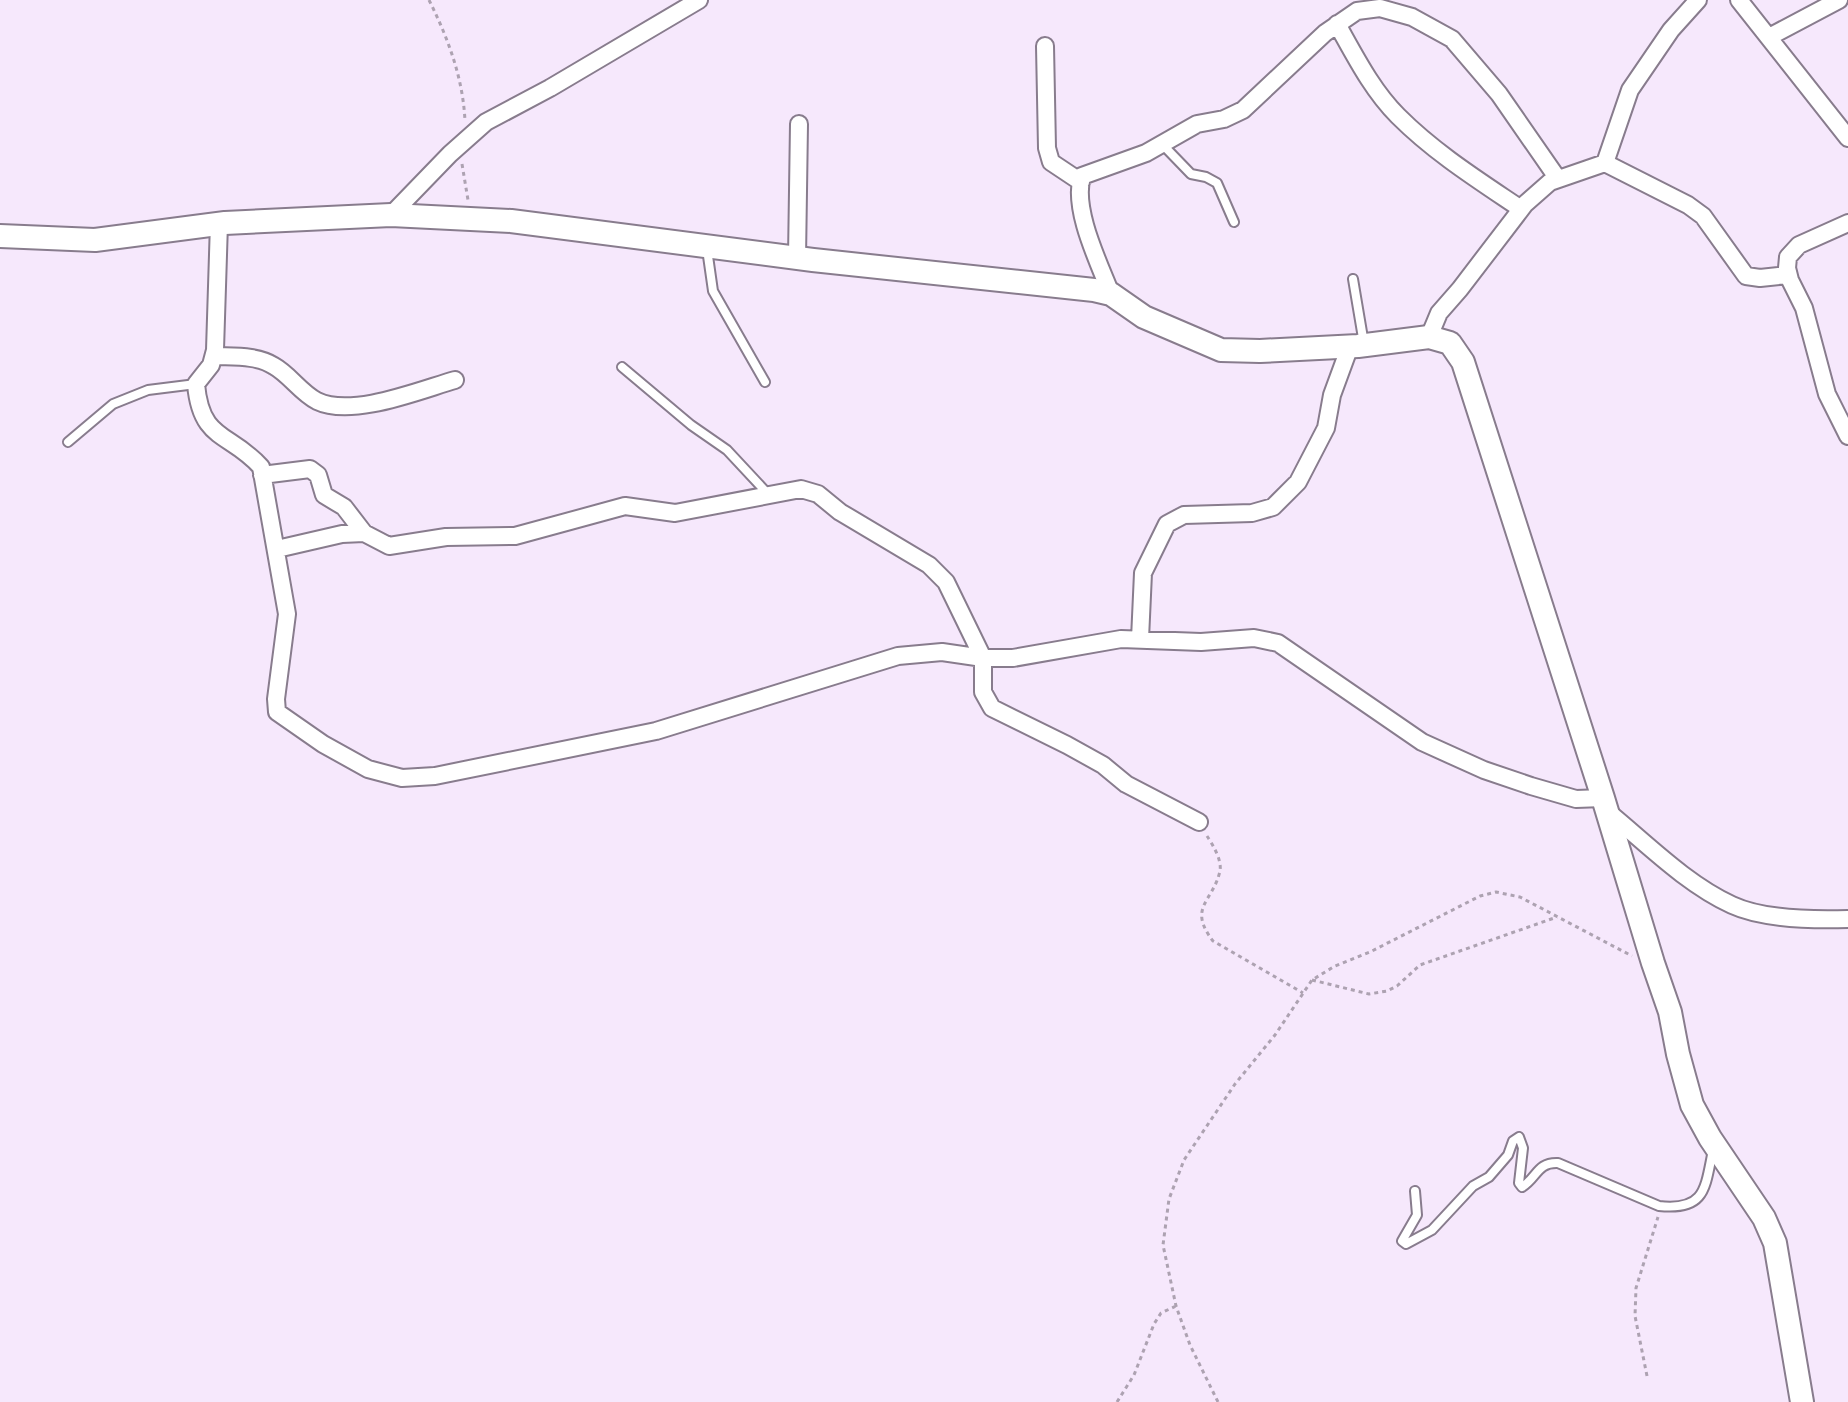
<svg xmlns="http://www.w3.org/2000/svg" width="1848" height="1402" font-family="Signika,sans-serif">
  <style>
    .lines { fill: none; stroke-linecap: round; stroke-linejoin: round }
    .lane-casing { stroke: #887c8d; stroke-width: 12 }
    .street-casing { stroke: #887c8d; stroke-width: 20 }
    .secondary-casing { stroke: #887c8d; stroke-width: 26 }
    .path { stroke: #ada2b1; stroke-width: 3; stroke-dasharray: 4 4; stroke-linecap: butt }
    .lane { stroke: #fff; stroke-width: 8 }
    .street { stroke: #fff; stroke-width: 16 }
    .secondary { stroke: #fff; stroke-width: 22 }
  </style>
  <rect width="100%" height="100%" fill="#f6e8fc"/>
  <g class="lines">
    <!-- lane casing -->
    <g class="lane-casing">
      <path id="lane" d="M1162 144 1191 174 1206 177 1217 183 1234 222
        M707 249 713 291 765 382
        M1353 279 1364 344
        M622 367 691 425 727 450 768 494
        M68 442 113 404 148 390 196 384
        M1415 1191 1417 1215 1402 1241 1406 1244 1432 1230 1473 1186 1489 1177 1508 1155 1513 1141 1519 1137 1523 1148 1519 1183 1522 1187C1537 1178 1537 1162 1558 1163L1659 1206C1706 1211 1705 1188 1713 1150"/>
    </g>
    <!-- street casing -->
    <g class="street-casing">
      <path id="street" d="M1739 0 1848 138
        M1337 24C1355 56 1372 90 1398 116 1435 153 1478 180 1521 209
        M1769 37 1839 0
        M1045 46 1047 148 1051 162 1081 182
        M1605 163 1630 90 1671 30 1698 0
        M391 215 450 154 486 122 550 88 699 0
        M219 223 215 350 211 365 196 384C201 442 230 432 261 467L287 614 276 699 277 712 323 744 368 769 402 778 435 776 656 731 898 656 942 652 983 658H1013L1121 639 1201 642 1254 638 1278 643 1422 742 1484 770 1531 786 1576 799 1603 798
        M1848 223 1799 245 1788 257 1787 268 1790 280 1804 308 1827 394 1848 436
        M797 258 799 124
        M1111 294C1099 263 1072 209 1082 176L1146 153 1197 124 1224 119 1243 110 1325 33 1357 11 1380 8 1412 17 1452 39 1499 94 1558 179
        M1429 337 1439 313 1460 289 1525 204 1550 182 1605 163 1688 205 1703 216 1746 276 1760 278 1788 275
        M214 356C233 357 257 355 274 366 290 375 300 392 317 401 352 418 420 390 455 380
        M262 475 310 469 318 475 324 495 344 507 364 533
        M277 549 342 534 364 533 389 546 446 537 515 536 625 506 675 513 801 489 818 494 840 512 929 565 946 582 983 658V692L992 708 1067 745 1103 765 1126 784 1199 822
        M1140 639 1143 573 1167 524 1184 515 1252 513 1273 507 1298 482 1326 428 1332 395 1350 346
        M1608 812C1646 843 1686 884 1732 905 1762 919 1815 920 1848 919"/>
    </g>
    <!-- secondary casing -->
    <g class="secondary-casing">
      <path id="secondary" d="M0 236 95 240 225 223 391 215 511 221 813 260 1094 290 1111 294 1144 317 1221 350 1260 351 1358 346 1429 337 1450 343 1463 362 1603 798 1653 963 1670 1012 1678 1054 1692 1105 1710 1138 1764 1218 1775 1243 1802 1402"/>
    </g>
    <!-- path -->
    <path class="path" d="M429 0C448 38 463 78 465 121
      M462 164 468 200
      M1207 836C1213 845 1222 860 1220 871 1213 902 1187 907 1213 941L1303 993
      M1312 980 1369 994 1387 991 1397 986 1420 965 1557 917
      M1647 1376 1635 1316 1636 1288 1658 1217
      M1117 1402 1134 1375 1154 1324 1161 1313 1176 1306
      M1218 1402 1190 1345 1176 1306 1163 1245 1169 1199 1184 1160 1235 1084 1275 1035 1312 980 1335 966 1370 952 1480 896 1496 892 1520 897 1632 956"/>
    <!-- lane -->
    <use href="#lane" class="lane"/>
    <!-- street -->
    <use href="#street" class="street"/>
    <!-- secondary -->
    <use href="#secondary" class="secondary"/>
  </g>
</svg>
